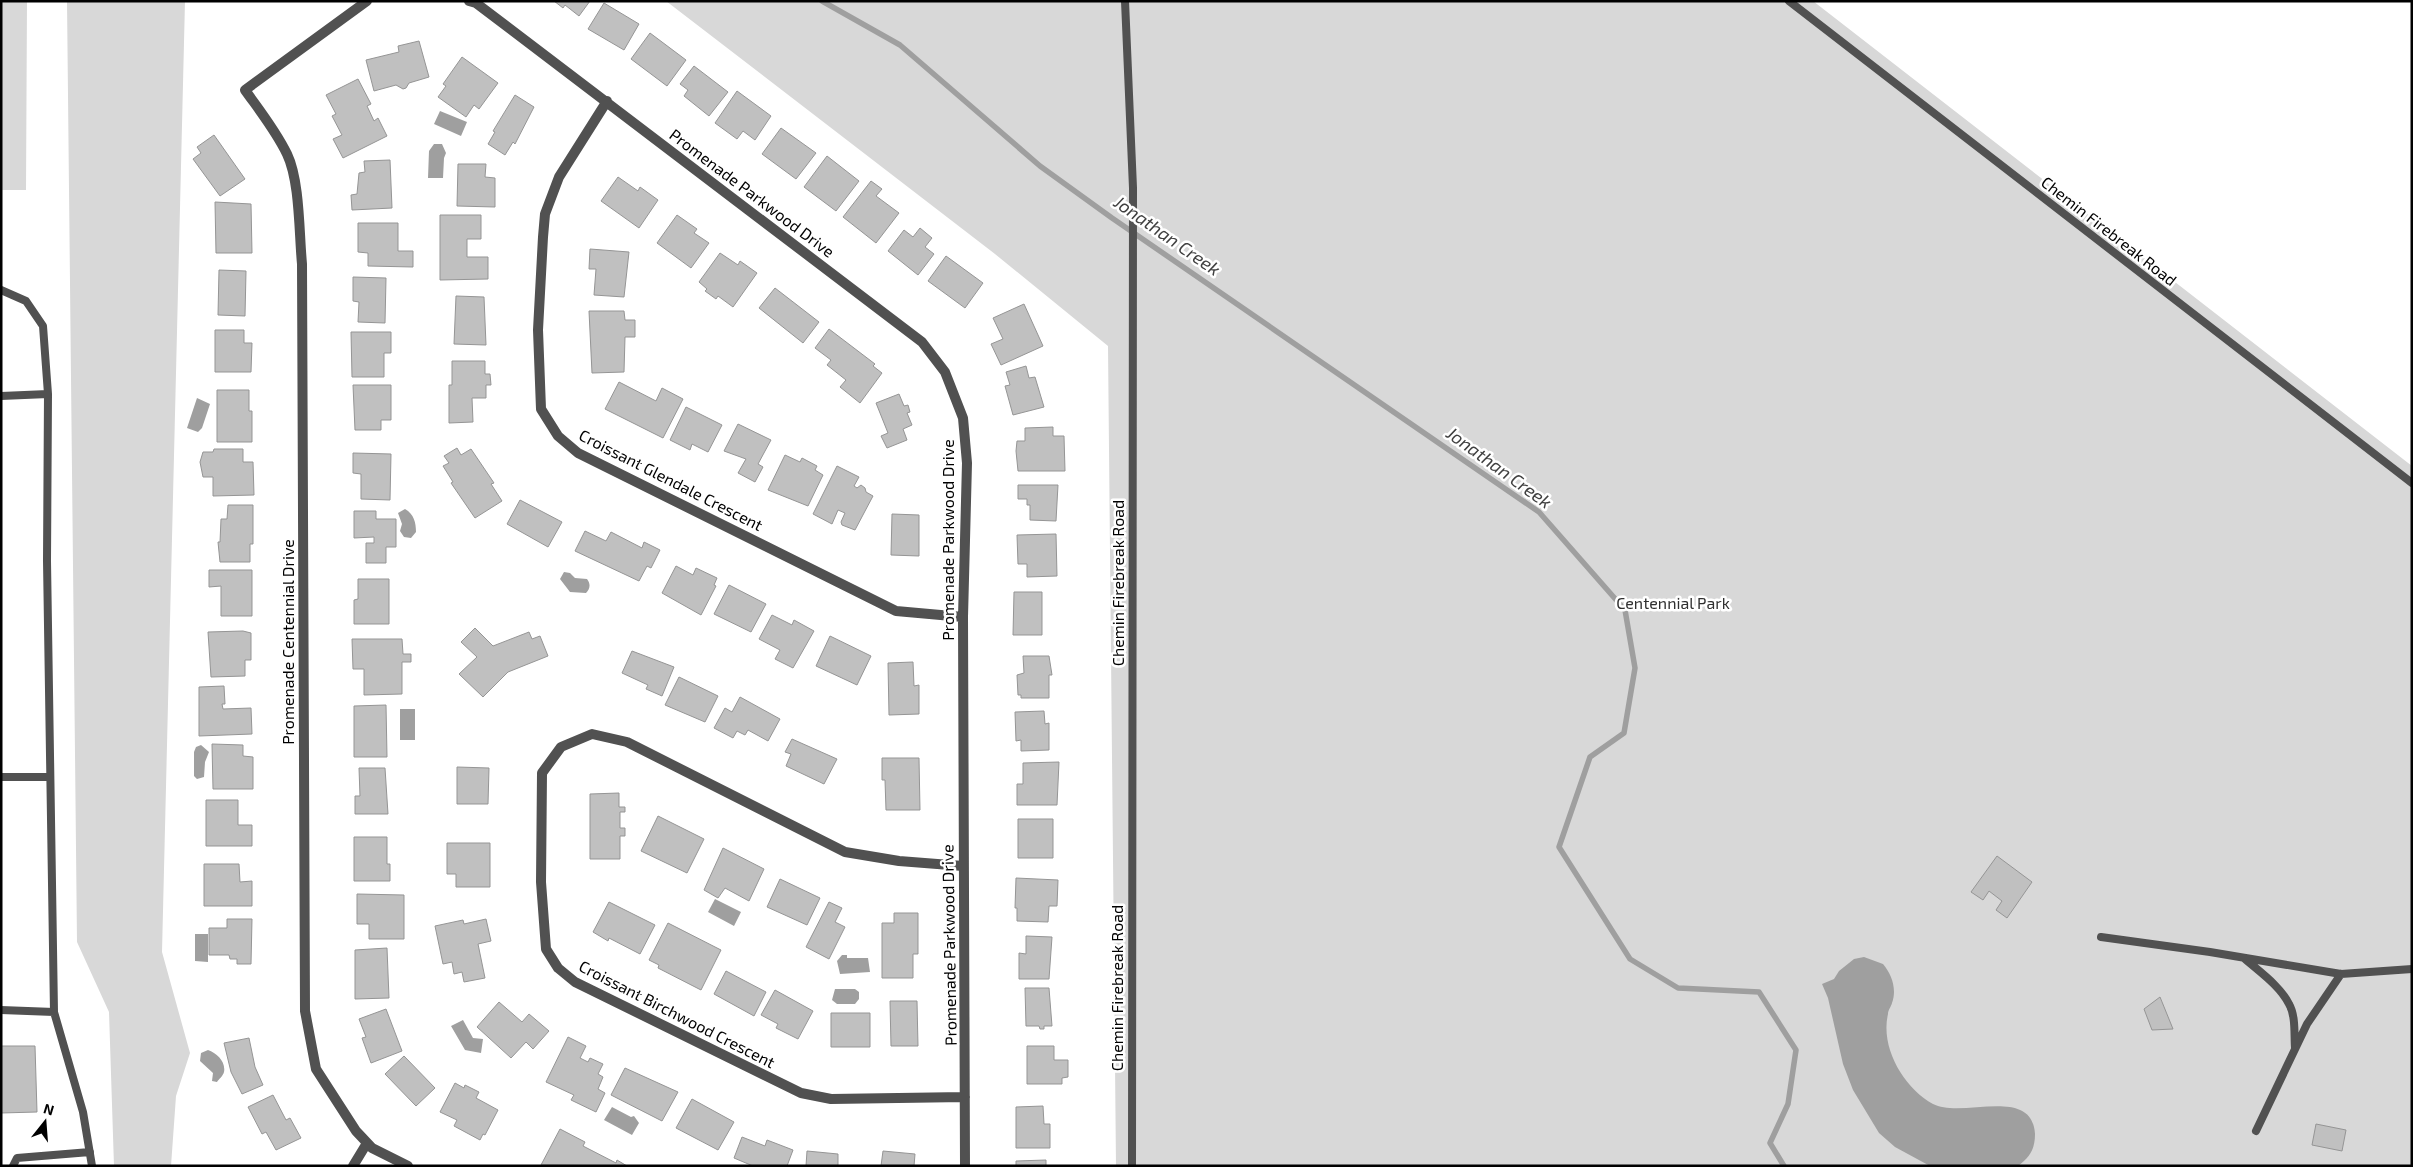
<svg xmlns="http://www.w3.org/2000/svg" width="2413" height="1167" font-family="'Exo 2',sans-serif">
  <style>
    .green { fill: #d8d8d8 }
    .water { fill: #9f9f9f }
    .lines { fill: none; stroke-linecap: round; stroke-linejoin: round }
    .stream { stroke: #9f9f9f; stroke-width: 5.5 }
    .building { fill: #c0c0c0; stroke: #959595 }
    .lane { stroke: #515151; stroke-width: 8 }
    .street { stroke: #515151; stroke-width: 10 }
    .labels { text-anchor: middle; stroke-width: 5; stroke-linejoin: round; paint-order: stroke }
    .street-label { font-size: 16px; fill: #000; stroke: #fff }
    .park-label { font-size: 16px; fill: #2f2f2f; stroke: #fff }
    .water-label { font-size: 18px; font-style: italic; fill: #404040; stroke: #fff }
  </style>
  <rect width="100%" height="100%" fill="#fff"/>
  <!-- green -->
  <path class="green" d="M1 1H27L26 190H1Z
    M67 1H185L162 952 190 1053 176 1096 171 1166H114L109 1012 77 942Z
    M666 1H1813L2412 466V1166H1116L1108 346 995 254Z"/>
  <!-- water -->
  <path class="water" d="M440 111 467 122 461 136 434 124Z
    M434 144H442L446 153 444 158 443 178H428L429 151Z
    M197 398 210 404 202 428 198 432 187 428Z
    M405 509C414 514 416 523 416 532L411 538 404 537 400 531 402 524 398 513Z
    M564 572 570 573 575 578 587 579C591 584 590 589 586 593L570 592 560 579Z
    M400 709H415V740H400Z
    M201 745 209 752 205 762 204 777 197 779 194 776V752L196 747Z
    M715 899 741 912 734 926 708 912Z
    M195 934H208V962L195 961Z
    M842 955H847V958H868L870 972 840 974 837 961Z
    M1864 957 1883 964C1892 975 1897 989 1892 1003 1891 1007 1888 1010 1888 1014 1880 1048 1904 1088 1933 1104 1962 1119 2032 1085 2035 1134 2035 1149 2030 1157 2018 1166H1930L1895 1147 1879 1133 1853 1090 1843 1064 1828 998 1822 984 1834 979 1839 971 1854 959Z
    M835 989H855L859 992V999L855 1004H837L832 1000Z
    M463 1020 473 1038 483 1039 481 1053 465 1050 451 1026Z
    M208 1050C217 1053 226 1062 224 1072 223 1076 219 1079 217 1082L212 1081 213 1073 200 1061 201 1053Z
    M612 1107 631 1117 634 1116 639 1123 632 1135 604 1120Z"/>
  <g class="lines">
    <!-- stream -->
    <path class="stream" d="M822 1 900 45 1040 166 1112 218 1539 512 1625 610 1635 668 1624 733 1590 757 1559 847 1630 959 1678 988 1759 992 1796 1050 1788 1104 1770 1143 1784 1166"/>
  </g>
  <!-- building -->
  <path class="building" d="M554 1H590L579 16 565 5 563 8Z
    M604 3 639 24 624 50 588 29Z
    M650 33 686 60 667 86 631 59Z
    M419 41 429 77 409 83 406 88 403 89 396 85 374 91 366 60 399 52 398 46Z
    M462 57 498 83 479 109 474 105 466 117 438 97 446 86 443 84Z
    M694 66 728 92 709 116 684 96 688 90 680 84Z
    M358 79 371 104 367 106 374 121 378 118 387 136 343 158 333 139 342 135 332 116 336 114 326 95Z
    M737 91 771 116 755 140 743 131 737 139 715 123Z
    M515 95 534 107 515 144 513 142 505 155 488 144 495 132 493 131Z
    M781 128 816 153 796 179 762 154Z
    M214 135 245 179 220 196 193 159 201 153 197 147Z
    M827 156 859 181 836 211 804 187Z
    M390 160 392 208 352 210 351 195 357 194 359 173 365 172 364 161Z
    M458 164H486L485 177 495 178V207L457 206Z
    M618 177 638 191 640 187 658 200 639 228 601 201Z
    M871 181 882 189 876 196 899 213 876 243 843 217Z
    M215 202 251 204 252 253H216Z
    M440 215H481V239H467V257H488V279L440 280Z
    M677 215 697 229 694 233 709 243 691 268 657 243Z
    M358 223H398V251H413V267L368 266V253L358 252Z
    M920 228 932 238 925 247 934 254 918 275 888 251 904 230 913 237Z
    M590 249 629 252 624 297 594 295 596 269H589Z
    M720 253 738 265 740 261 757 273 733 307 718 296 716 299 705 291 707 289 699 282Z
    M946 256 983 283 965 308 928 281Z
    M219 270 246 271 245 316 218 315Z
    M353 277 386 278 385 323 358 322 359 302 353 301Z
    M775 288 819 322 803 343 759 308Z
    M456 296 484 297 486 345 454 344Z
    M1024 304 1043 346 1001 365 991 344 1003 339 993 318Z
    M589 311H624L625 320H635V337H625L624 372 592 373Z
    M829 329 875 364 873 366 882 373 860 403 840 387 846 380 827 365 831 360 815 348Z
    M215 330H244V343H252L251 372H215Z
    M351 332H391V353H384V377H352Z
    M452 361H485V374H490L491 385H486V398H472L473 422 449 423V385H452Z
    M1026 366 1029 378 1035 377 1044 407 1013 415 1005 386 1010 385 1006 372Z
    M619 382 656 401 662 388 683 399 663 438 605 409Z
    M353 385H391V420H381V430H355Z
    M217 390H249V411H252V442H217Z
    M899 394 904 406 908 405 910 412 907 413 912 425 903 429 907 440 887 448 881 436 888 433 876 403Z
    M686 407 722 425 708 452 692 444 690 450 670 440Z
    M738 424 771 440 758 464 763 467 755 482 738 473 746 459 724 451Z
    M1053 427V436H1064L1065 471H1018L1016 451 1017 441H1025V428Z
    M457 448 461 455 471 449 494 483 491 484 502 501 475 518 451 483 453 482 443 466 449 463 444 456Z
    M214 449H243V462H253L254 495 213 496V477H203L200 462 203 452H213Z
    M353 453 391 454 390 500 361 499V474L353 473Z
    M785 455 800 462 802 458 817 466 815 470 823 475 808 506 768 490Z
    M837 466 859 477 854 486 857 488 861 485 865 488 866 492 873 496 855 530 842 525 841 522 845 513 838 510 832 524 813 514Z
    M1018 485H1058L1056 521 1030 520V505H1027V499H1018Z
    M520 500 562 522 548 547 507 524Z
    M228 505H253V544H250V562H220L218 542H220L221 519H227Z
    M354 511H376V519H396V547H386V563H366V543H374V537L354 538Z
    M892 514 919 515V556L891 555Z
    M585 531 606 541 611 532 642 548 644 542 660 550 651 568 647 566 639 581 575 551Z
    M1056 534 1057 576 1027 577V564H1018L1017 535Z
    M676 566 693 575 696 568 717 578 714 585 716 586 701 615 662 593Z
    M209 570H252V616H221V586L209 587Z
    M358 579H389V624H354V600L358 599Z
    M729 585 766 604 751 632 714 614Z
    M1014 592H1042V635H1013Z
    M772 615 792 625 794 620 814 631 793 668 775 659 780 650 759 639Z
    M475 628 493 646 529 632 532 639 540 636 548 656 508 672 483 697 459 674 477 657 461 642Z
    M243 631 251 633V660H245V676L211 677 208 632Z
    M830 636 871 656 857 685 816 666Z
    M352 639H402L403 654H411V662H402V694L364 695V669H353Z
    M632 651 674 667 662 696 646 689 648 685 622 673Z
    M1023 656H1049L1052 675H1049V698H1021V695H1018L1017 675 1024 673Z
    M913 662 914 686 919 685V714L889 715 888 663Z
    M679 677 718 696 705 722 665 705Z
    M224 686 225 704H222L223 709 251 708 252 734 199 736V687Z
    M740 697 780 719 768 741 748 730 745 735 737 731 733 738 714 728 725 708 732 712Z
    M386 705 387 757H354V706Z
    M1044 711 1045 724 1049 723V750L1021 751V740L1016 741 1015 712Z
    M792 739 837 759 824 784 786 766 791 754 785 752Z
    M212 744 243 745V756L253 757V789H213Z
    M882 758H919L920 810H886L885 780H882Z
    M1059 762 1057 805H1017V784H1023V763Z
    M457 767 489 768 488 804H457Z
    M359 768H385L388 814H355V796H360Z
    M619 793V807H625V812H620V828H625V836H620V859H590V794Z
    M206 800H238V825H252V846H206Z
    M658 816 704 839 687 873 641 851Z
    M1018 819H1053V858H1018Z
    M354 837H387V864H390V881H354Z
    M447 843H490V887H456V874H447Z
    M723 848 764 869 749 901 725 888 718 898 704 890Z
    M1997 856 2032 882 2007 918 1996 910 2002 901 1989 891 1983 900 1971 892Z
    M204 864H239L240 882 252 881V906H204Z
    M1016 878 1058 880 1057 906H1049L1048 922 1017 921V908H1015Z
    M780 879 820 898 807 925 767 907Z
    M357 894 404 895V939H369V924H357Z
    M609 902 655 925 640 954 609 938 608 941 593 932Z
    M829 902 842 908 835 922 845 927 829 959 806 947Z
    M894 913H918V954H913V978H882V923H894Z
    M227 919H252L251 964H237V959H230L229 955H209V928H227Z
    M486 919 491 941 478 944 485 978 464 982 462 972 454 974 452 962 443 964 435 926 463 920 464 924Z
    M668 923 721 950 701 990 658 968 659 965 649 960Z
    M1026 936 1052 937 1049 979H1019V953L1026 954Z
    M387 948 389 998 355 999V950Z
    M726 971 766 992 754 1016 714 994Z
    M1025 988H1049L1052 1026H1044V1029H1040L1039 1026H1026Z
    M775 990 813 1011 798 1039 776 1028 778 1024 761 1015Z
    M2160 997 2173 1029 2152 1030 2144 1009Z
    M890 1001H917L918 1046H891Z
    M499 1002 522 1022 529 1014 549 1031 533 1049 526 1042 511 1058 477 1027Z
    M386 1009 402 1051 371 1063 362 1038 366 1037 359 1019Z
    M831 1013H870V1047H831Z
    M568 1037 586 1046 580 1058 588 1062 590 1058 603 1064 598 1074 603 1077 598 1089 605 1093 596 1112 571 1100 574 1095 546 1082Z
    M249 1038 255 1067 263 1085 242 1094 231 1072 224 1043Z
    M1 1046H35L37 1112 1 1113Z
    M1027 1046H1054V1060H1068V1077L1062 1078V1084H1027Z
    M404 1056 435 1088 416 1106 385 1074Z
    M625 1068 678 1092 662 1121 611 1095Z
    M455 1083 464 1088 465 1085 479 1092 476 1098 498 1110 485 1135 483 1134 480 1140 454 1126 457 1120 440 1112Z
    M273 1095 286 1120 290 1118 301 1138 276 1150 266 1132 262 1134 248 1107Z
    M692 1099 734 1122 718 1150 676 1128Z
    M1043 1106 1044 1124H1050V1148H1016V1107Z
    M2316 1124 2346 1130 2342 1151 2312 1145Z
    M560 1129 585 1142 583 1146 616 1163 617 1160 627 1166 541 1165Z
    M742 1137 765 1146 767 1140 793 1150 787 1166H753L734 1158Z
    M807 1151 838 1154V1166H806Z
    M883 1151 915 1154 914 1166H881Z
    M1046 1160V1166H1016V1161Z"/>
  <g class="lines">
    <!-- lane -->
    <path class="lane" d="M1125 1 1133 188 1132 1166
      M1789 1 2412 483
      M1 290 26 301 43 326 48 394 47 561 54 1012 83 1112 92 1166
      M1 396 48 394
      M1 777H49
      M2101 937 2210 952 2341 974 2412 969
      M2245 959C2260 972 2280 986 2289 1004 2296 1016 2294 1035 2295 1048
      M1 1010 54 1012
      M2256 1131 2307 1024 2341 974
      M13 1166 17 1158 90 1152"/>
    <!-- street -->
    <path class="street" d="M367 1 245 90C260 111 276 131 287 154 300 181 299 233 302 264L305 1011 316 1069 356 1131 372 1148 408 1166
      M469 1 476 3 922 342 945 372 963 418 967 463 963 617 965 1166
      M607 101 559 177 545 214 543 237 538 330 541 409 558 436 578 453 896 611 963 617
      M963 866 899 861 845 852 627 742 592 734 561 747 542 773 541 882 546 949 558 968 575 982 801 1093 831 1099 965 1097
      M353 1166 367 1143"/>
  </g>
  <g class="labels">
    <!-- street labels -->
    <g class="street-label">
      <text transform="translate(752 193) rotate(37)" y="6">Promenade Parkwood Drive</text>
      <text transform="translate(2109 231) rotate(38)" y="6">Chemin Firebreak Road</text>
      <text transform="translate(671 480) rotate(27)" y="6">Croissant Glendale Crescent</text>
      <text transform="translate(948 540) rotate(-90)" y="6">Promenade Parkwood Drive</text>
      <text transform="translate(1118 583) rotate(-90)" y="6">Chemin Firebreak Road</text>
      <text transform="translate(288 642) rotate(-90)" y="6">Promenade Centennial Drive</text>
      <text transform="translate(949 945) rotate(-91)" y="6">Promenade Parkwood Drive</text>
      <text transform="translate(1117 988) rotate(-90)" y="6">Chemin Firebreak Road</text>
      <text transform="translate(677 1014) rotate(27)" y="6">Croissant Birchwood Crescent</text>
    </g>
    <!-- park labels -->
    <g class="park-label">
      <text x="1673" y="609">Centennial Park</text>
    </g>
    <!-- water labels -->
    <g class="water-label">
      <text transform="translate(1167 236) rotate(35)" y="6">Jonathan Creek</text>
      <text transform="translate(1499 468) rotate(36)" y="6">Jonathan Creek</text>
    </g>
  </g>
  <!-- border -->
  <rect width="2413" height="1167" fill="none" stroke="#000000" stroke-width="5"/>
  <!-- north arrow -->
  <g transform="translate(45 1122) rotate(17)" stroke="#ffffff" stroke-width="4" paint-order="stroke">
  <path d="M0-4L9 19L0 12L-9 19Z" fill="#000000"/>
  <text y="-8" font-size="14" font-weight="bold" text-anchor="middle" fill="#000000">N</text>
  </g>
</svg>
